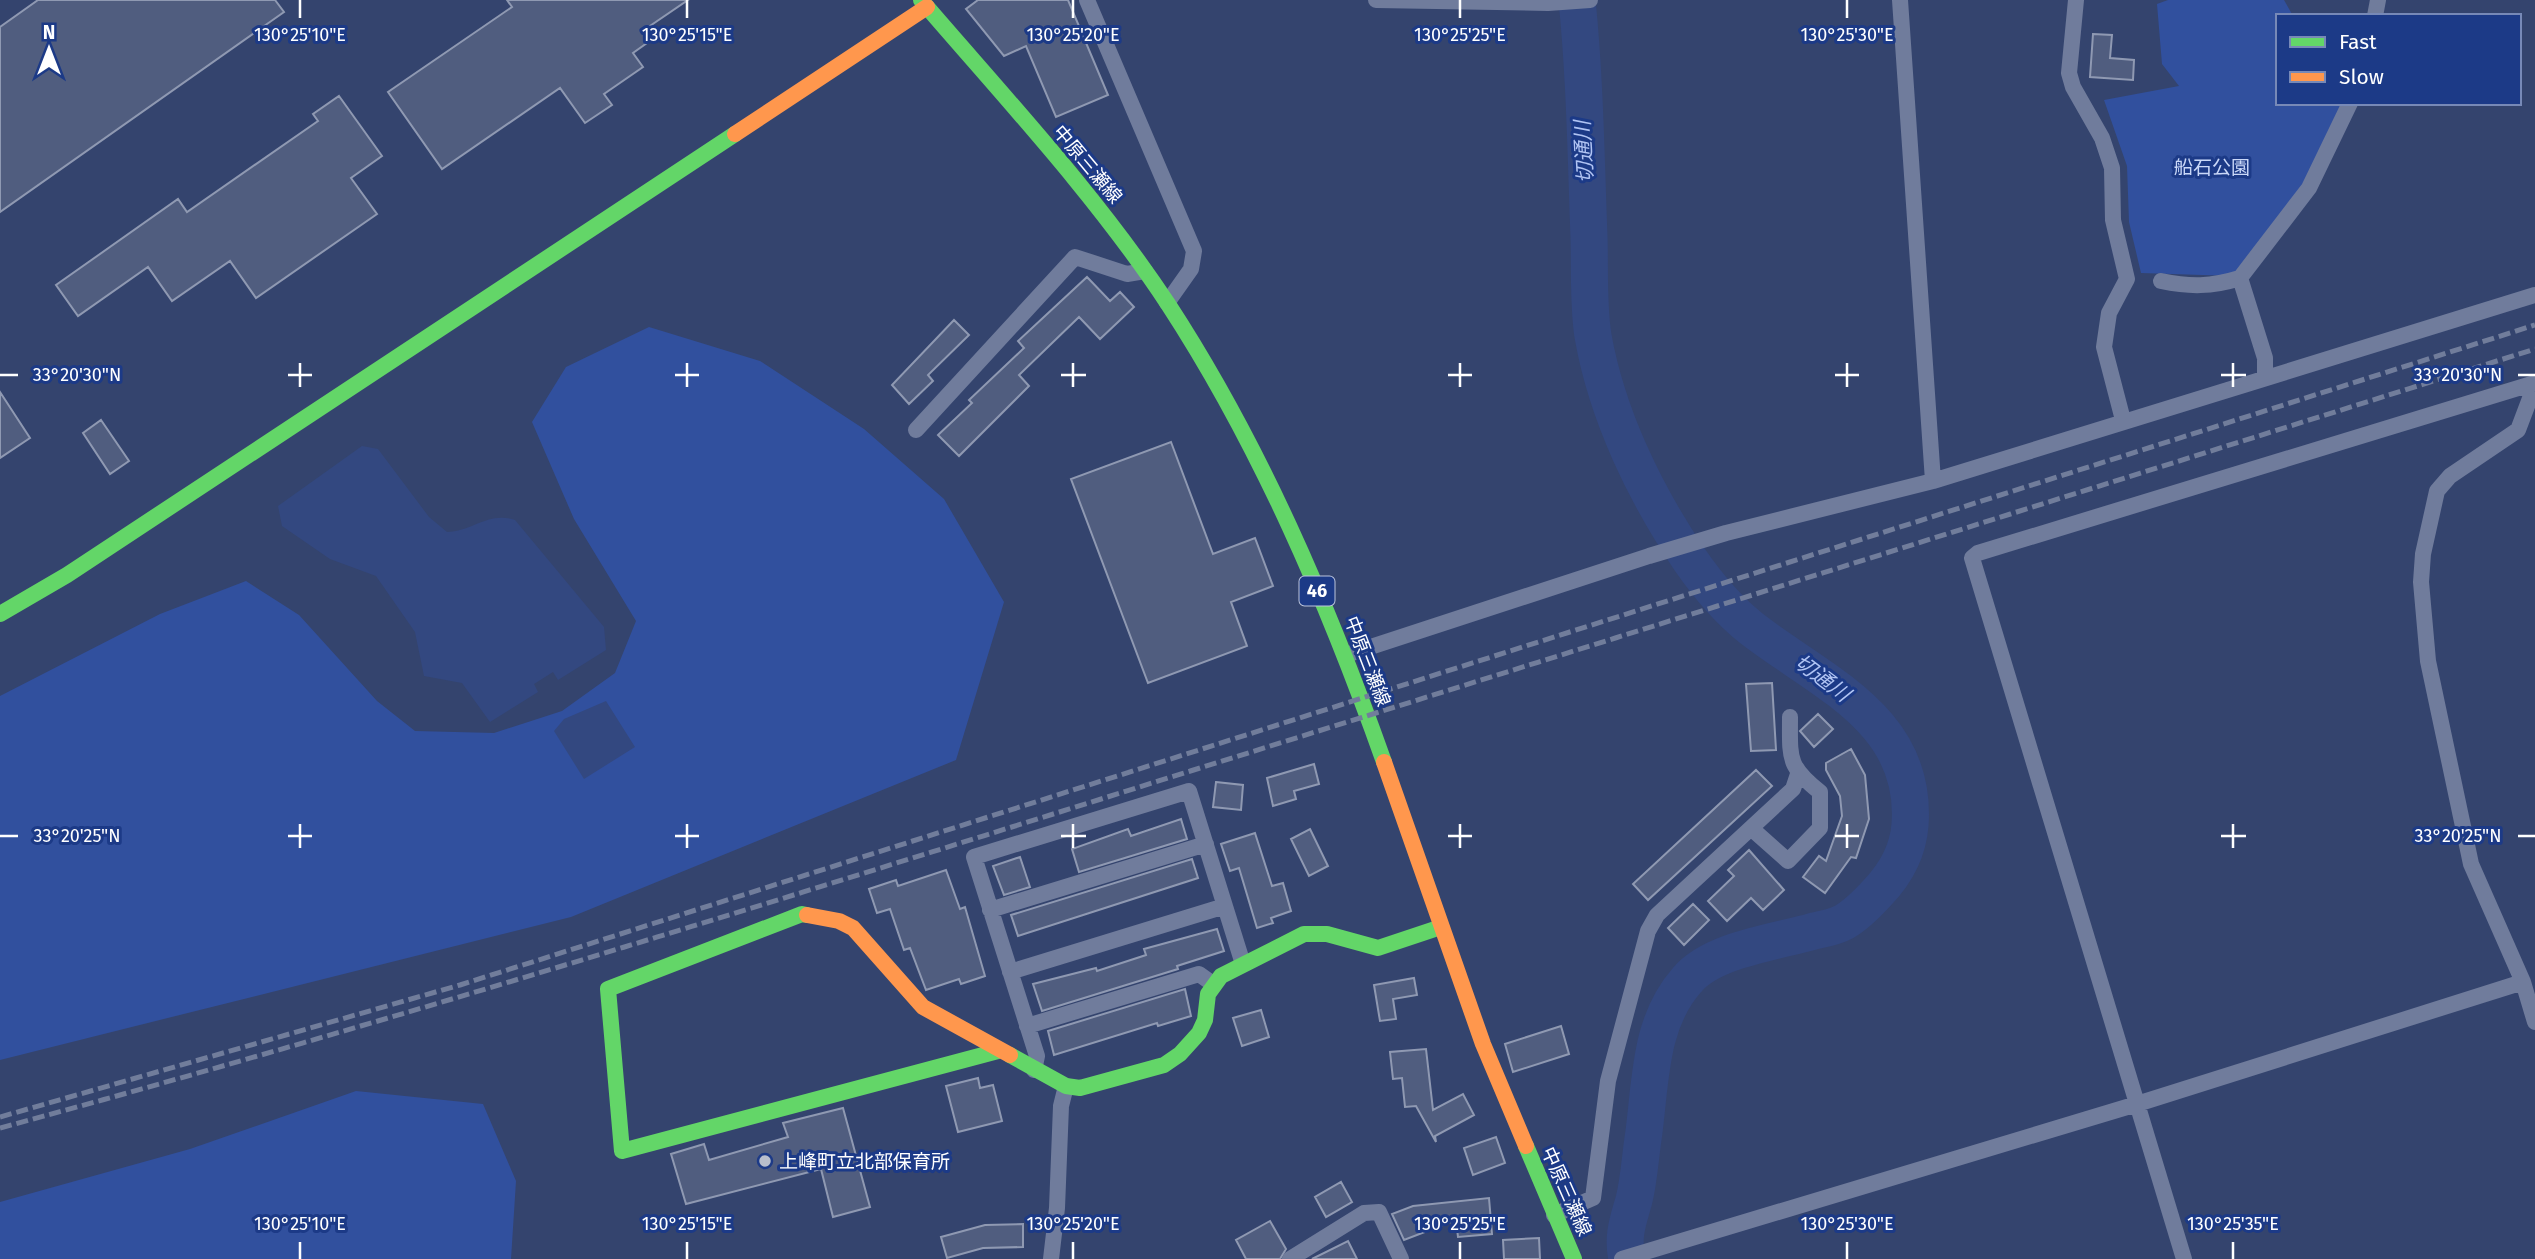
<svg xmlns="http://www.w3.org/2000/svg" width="2535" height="1259" font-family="'Fira Sans','Noto Sans JP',sans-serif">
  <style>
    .green { fill: #31509e }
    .water { fill: #334880 }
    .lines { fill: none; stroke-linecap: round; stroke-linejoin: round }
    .river { stroke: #334880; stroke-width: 37 }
    .building { fill: #505d7f; stroke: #8f99b2; stroke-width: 2 }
    .street { stroke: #707c9c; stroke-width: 16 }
    .fast { stroke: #63d668; stroke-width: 16 }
    .slow { stroke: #ff974d; stroke-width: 16 }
    .rail { stroke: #717d9b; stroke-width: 5; stroke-dasharray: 12 5; stroke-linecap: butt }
    .ticks { fill: none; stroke: #fff; stroke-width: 2.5 }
    .poi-dot { fill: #b8becc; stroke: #1c3a87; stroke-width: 2.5 }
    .labels { text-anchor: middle; stroke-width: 6; stroke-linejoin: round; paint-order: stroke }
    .shield { fill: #1c3a87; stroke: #bbc4db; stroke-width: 2 }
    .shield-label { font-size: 18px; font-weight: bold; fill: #fff }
    .street-label { font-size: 19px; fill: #fff; stroke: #1c3a87 }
    .park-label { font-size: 19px; fill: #cad8f8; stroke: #1c3a87 }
    .poi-label { font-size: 19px; fill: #fff; stroke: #1c3a87; text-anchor: start }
    .water-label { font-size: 21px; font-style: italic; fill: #b1c4f3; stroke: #1c3a87 }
    .ticks-label { font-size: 18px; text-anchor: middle; fill: #fff; stroke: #1c3a87; stroke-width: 6; stroke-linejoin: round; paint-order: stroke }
  </style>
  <rect width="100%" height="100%" fill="#34446e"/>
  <!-- green -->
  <path class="green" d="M2168 0H2284L2293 16H2278V103H2342L2301 194 2233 276 2141 273 2129 222 2127 166 2104 100 2179 86 2162 64 2157 4Z
    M649 327 760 361 864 429 944 499 1004 602 956 760 571 917 0 1060V696L160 614 246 581 299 615 377 701 415 731 494 733 562 711 615 673 636 621 574 519 532 422 566 367Z
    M356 1091 483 1104 516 1181 511 1259H0V1202L190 1149Z"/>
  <!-- water -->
  <path class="water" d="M362 446 378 449 429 517 447 532C473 531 489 511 515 520L604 627 606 650 558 680 553 672 534 684 538 692 490 722 462 683 424 676 415 632 376 576 330 559 282 526 278 506Z
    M606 701 635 747 584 779 554 731 564 719Z"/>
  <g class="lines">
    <!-- river -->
    <path class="river" d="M1577 0C1585 79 1586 158 1589 237 1590 270 1588 304 1593 336 1607 415 1645 494 1690 560 1708 586 1726 608 1751 628 1820 682 1918 719 1910 825 1908 851 1896 873 1878 892 1868 903 1856 915 1844 922 1835 927 1824 929 1814 931 1777 942 1713 949 1687 980 1648 1024 1651 1084 1643 1139 1640 1159 1639 1180 1634 1200 1628 1221 1622 1236 1627 1259"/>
  </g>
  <!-- building -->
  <path class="building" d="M38 0H275L284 12 0 212V27Z
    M507 0H688L647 28 654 38 633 53 643 67 604 94 612 105 585 123 560 88 442 169 388 92 512 7Z
    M978 0H1068L1108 95 1056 117 1026 46 1004 56 966 9Z
    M2093 34 2112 35 2110 58 2134 60 2133 80 2090 77Z
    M339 96 382 156 351 178 377 214 256 298 230 261 172 301 148 267 78 316 56 285 178 199 187 212 318 121 313 114Z
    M1087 277 1110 301 1120 292 1134 307 1100 339 1079 317 1019 375 1029 386 959 456 938 435 972 403 969 400 1024 348 1018 341Z
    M954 320 969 335 928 375 933 381 909 404 892 385Z
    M0 392 30 438 0 458Z
    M101 420 129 461 110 474 83 433Z
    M1171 442 1213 554 1255 538 1273 586 1231 602 1247 646 1148 683 1071 479Z
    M1772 683 1776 750 1751 751 1746 684Z
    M1818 714 1833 729 1814 747 1800 731Z
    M1851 749 1865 775 1869 819 1856 858 1851 857 1825 893 1803 877 1819 856 1826 861 1842 816 1840 796 1826 770V763Z
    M1314 764 1319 784 1294 791 1296 799 1273 806 1267 778Z
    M1756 770 1772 786 1648 900 1633 884Z
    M1216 782 1243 785 1241 810 1213 807Z
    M1181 819 1187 839 1079 872 1072 849 1128 829 1131 836Z
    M1310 829 1328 866 1309 876 1291 839Z
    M1255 833 1272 886 1283 883 1291 911 1271 918 1273 923 1257 928 1239 868 1230 871 1221 844Z
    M1749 850 1784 890 1763 910 1751 898 1727 921 1708 901 1734 876 1728 870Z
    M1020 857 1030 887 1004 895 993 866Z
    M1192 859 1198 878 1018 936 1011 915Z
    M946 870 960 909 965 907 985 976 961 984 959 979 926 990 910 948 904 950 890 909 877 913 869 889 896 880 898 886Z
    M1693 904 1709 920 1684 945 1668 928Z
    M1217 929 1224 951 1177 966 1178 969 1042 1011 1033 984 1096 968 1097 971 1146 955 1144 949Z
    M1414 978 1417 995 1393 999 1396 1019 1380 1021 1374 985Z
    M1185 989 1191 1016 1158 1026 1157 1023 1054 1055 1048 1031Z
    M1261 1010 1269 1037 1242 1046 1233 1018Z
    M1561 1026 1569 1054 1513 1072 1505 1044Z
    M1426 1049 1433 1110 1463 1094 1474 1115 1435 1136 1436 1142 1416 1106 1405 1107 1402 1078 1393 1079 1390 1052Z
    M978 1078 980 1088 993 1085 1002 1121 958 1132 946 1086Z
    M843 1108 870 1207 833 1217 821 1169 686 1204 671 1154 704 1144 709 1160 788 1137 783 1123Z
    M1496 1137 1505 1163 1473 1175 1464 1148Z
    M1341 1182 1352 1202 1326 1217 1315 1197Z
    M1489 1198 1492 1234 1458 1237 1456 1220 1404 1240 1392 1214 1413 1206Z
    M1270 1221 1286 1249 1280 1259H1246L1236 1240Z
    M1023 1224V1247L983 1248 947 1258 941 1237 985 1225Z
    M1539 1238 1540 1259H1504L1503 1240Z
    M1348 1241 1357 1259H1312Z"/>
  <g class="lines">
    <!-- street -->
    <path class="street" d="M1087 0 1194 251 1191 269 1167 303
      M1376 0 1548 3 1590 0
      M1900 0 1933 481
      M2076 0 2069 73 2073 87 2102 138 2112 168 2113 220 2127 279 2109 313 2104 347 2123 420
      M2375 16 2378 0
      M2161 281C2190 287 2211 287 2240 278
      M2265 377V358L2240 278 2309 188 2350 103
      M2535 385 2518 430 2450 476 2437 491 2423 554 2421 582 2428 661 2471 864 2523 982 2535 1022
      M916 430 1075 257 1127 274 1145 271
      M1346 655 1649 556 1726 533 1933 481 2535 295
      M1752 829 1788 861 1820 828V792C1787 766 1790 758 1790 717
      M990 910 1206 844
      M1010 972 1225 906
      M1027 1026 1199 974 1213 984
      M1034 1070 1037 1056 974 857 1189 791 1243 964
      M1554 1215 1593 1198 1608 1081 1648 931 1657 915 1793 789 1798 774
      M1051 1259 1057 1208 1061 1106 1066 1086
      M1290 1259 1364 1213 1379 1212 1401 1259
      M1622 1259 2137 1104 2523 982
      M2184 1259 1972 558 1978 553 2535 383"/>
    <!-- fast -->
    <path class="fast" d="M921 0C1006 99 1096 195 1168 304 1260 445 1328 604 1384 762
      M0 614 67 575 735 134
      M807 915 802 914 608 989 622 1151 998 1051
      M1010 1055 1066 1086 1080 1088 1164 1065 1180 1054 1199 1033 1205 1020 1208 994 1221 976 1304 934H1327L1378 948 1441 927
      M1526 1146 1574 1259"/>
    <!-- slow -->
    <path class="slow" d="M735 134 927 7
      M1384 762 1483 1044 1526 1146
      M807 915 839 921 853 928 923 1007 1010 1055"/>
    <!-- rail -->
    <path class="rail" d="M0 1117 460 985 2535 325
      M0 1128C403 1019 801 893 1200 768 1645 629 2090 489 2535 349"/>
  </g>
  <!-- ticks -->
  <path class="ticks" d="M300 0V18M687 0V18M1073 0V18M1460 0V18M1847 0V18M300 363V387M687 363V387M1073 363V387M1460 363V387M1847 363V387M2233 363V387M0 375H18M288 375H312M675 375H699M1061 375H1086M1448 375H1472M1835 375H1859M2221 375H2246M2518 375H2535M300 824V848M687 824V848M1073 824V848M1460 824V848M1847 824V848M2233 824V848M0 836H18M288 836H312M675 836H699M1061 836H1086M1448 836H1472M1835 836H1859M2221 836H2246M2518 836H2535M300 1242V1259M687 1242V1259M1073 1242V1259M1460 1242V1259M1847 1242V1259M2233 1242V1259"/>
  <!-- markers -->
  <circle class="poi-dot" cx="765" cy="1161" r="7"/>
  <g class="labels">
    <!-- shield labels -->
    <rect class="shield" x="1299.5" y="576.5" width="35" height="29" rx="5"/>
    <g class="shield-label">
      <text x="1317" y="597">46</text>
    </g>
    <!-- street labels -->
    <g class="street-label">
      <text transform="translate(1088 164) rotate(50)" y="7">中原三瀬線</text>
      <text transform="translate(1368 661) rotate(69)" y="7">中原三瀬線</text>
      <text transform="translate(1567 1191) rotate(66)" y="7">中原三瀬線</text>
    </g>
    <!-- park labels -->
    <g class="park-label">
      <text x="2212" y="174">船石公園</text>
    </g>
    <!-- poi labels -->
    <g class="poi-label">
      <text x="779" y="1168">上峰町立北部保育所</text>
    </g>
    <!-- water labels -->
    <g class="water-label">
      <text transform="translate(1584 152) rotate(-93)" y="7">切通川</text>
      <text transform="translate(1822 678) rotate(37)" y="7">切通川</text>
    </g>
  </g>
  <g class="ticks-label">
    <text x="300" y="41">130°25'10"E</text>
    <text x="687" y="41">130°25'15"E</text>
    <text x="1073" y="41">130°25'20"E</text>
    <text x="1460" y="41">130°25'25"E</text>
    <text x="1847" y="41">130°25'30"E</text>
    <text x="77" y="381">33°20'30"N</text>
    <text x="2458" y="381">33°20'30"N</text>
    <text x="77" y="842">33°20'25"N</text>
    <text x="2458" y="842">33°20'25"N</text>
    <text x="300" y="1230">130°25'10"E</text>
    <text x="687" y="1230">130°25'15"E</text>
    <text x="1073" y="1230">130°25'20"E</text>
    <text x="1460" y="1230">130°25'25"E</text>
    <text x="1847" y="1230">130°25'30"E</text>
    <text x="2233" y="1230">130°25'35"E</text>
  </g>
  <!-- legend -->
  <rect x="2276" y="14" width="245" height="91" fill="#1c3a87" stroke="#7789b7" stroke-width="2"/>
  <rect x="2290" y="37" width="35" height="10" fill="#63d668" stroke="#7789b7" stroke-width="2"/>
  <text x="2339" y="49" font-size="21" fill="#ffffff">Fast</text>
  <rect x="2290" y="72" width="35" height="10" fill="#ff974d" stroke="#7789b7" stroke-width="2"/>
  <text x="2339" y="84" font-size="21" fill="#ffffff">Slow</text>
  <!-- north arrow -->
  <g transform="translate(49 49)" stroke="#1c3a87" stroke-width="5" paint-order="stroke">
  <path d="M0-5L12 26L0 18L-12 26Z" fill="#ffffff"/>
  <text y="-10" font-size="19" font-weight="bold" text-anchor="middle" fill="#ffffff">N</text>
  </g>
</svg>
